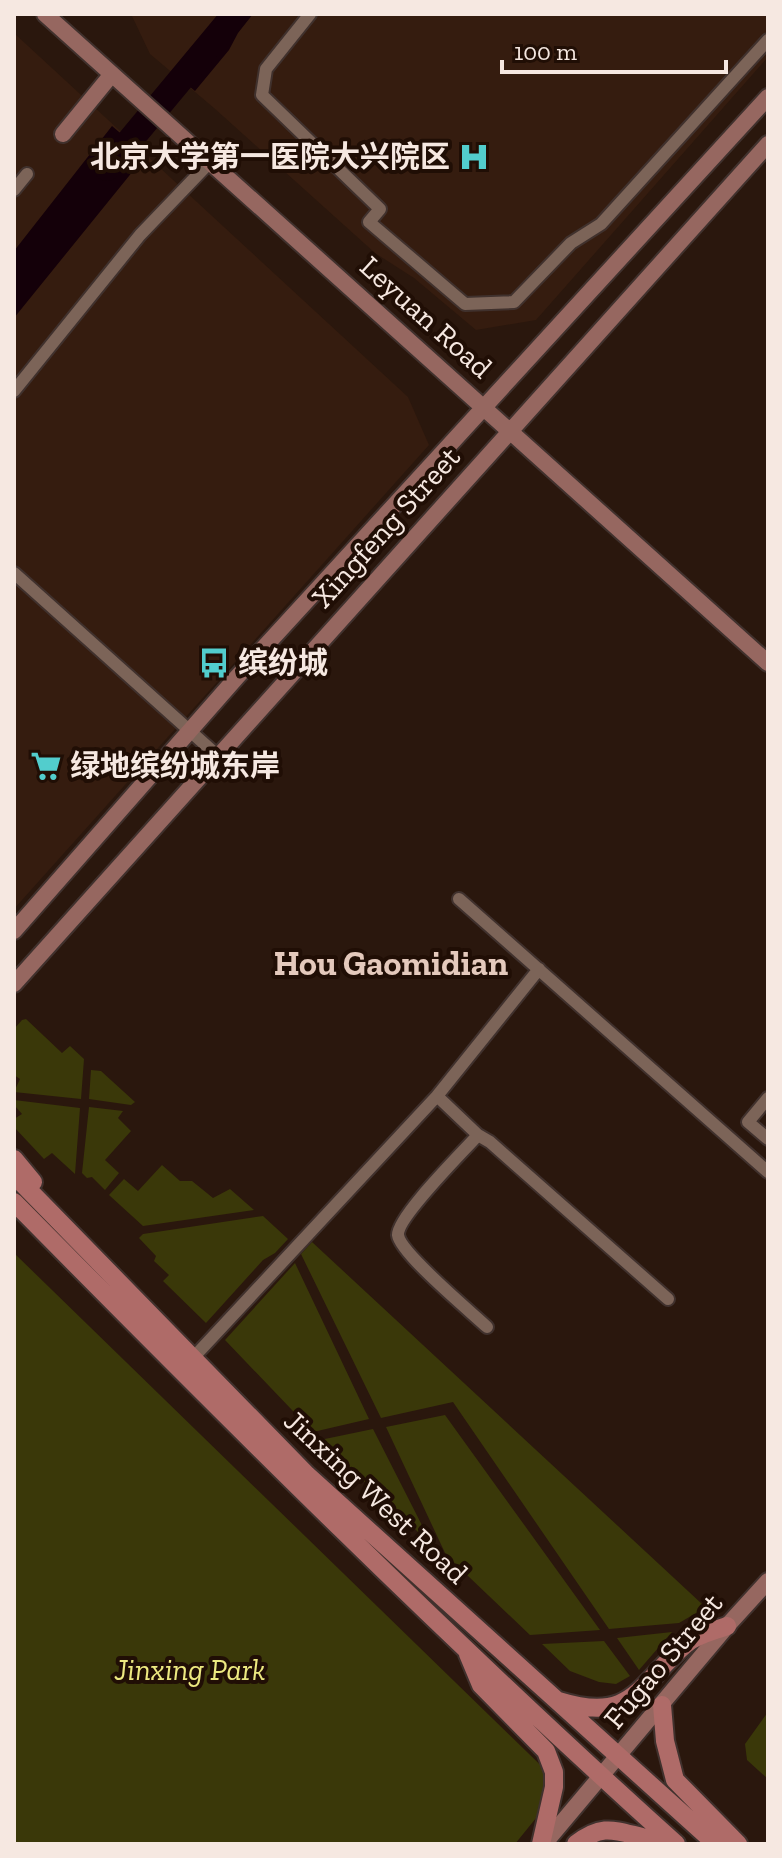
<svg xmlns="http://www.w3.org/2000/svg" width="782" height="1858" font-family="'Zilla Slab','Noto Sans SC',serif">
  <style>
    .built { fill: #351c0f }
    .green { fill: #3a3809 }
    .water { fill: #140009 }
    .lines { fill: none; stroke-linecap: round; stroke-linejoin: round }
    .river { stroke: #140009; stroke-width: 26 }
    .street-casing { stroke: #40312d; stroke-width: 16 }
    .secondary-casing { stroke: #40312d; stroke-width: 20 }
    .primary-casing { stroke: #40312d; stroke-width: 22 }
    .street { stroke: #7c6458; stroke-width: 12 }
    .secondary { stroke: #966760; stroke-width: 16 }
    .primary { stroke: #af6b68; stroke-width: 18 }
    .labels { text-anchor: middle; stroke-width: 8; stroke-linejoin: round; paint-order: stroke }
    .poi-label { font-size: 30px; font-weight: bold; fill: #f6e8e1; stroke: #200e05; text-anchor: start }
    .street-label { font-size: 30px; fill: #f6e8e1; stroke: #200e05 }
    .park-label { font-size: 30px; font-style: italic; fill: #ede981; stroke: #200e05 }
    .quarter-label { font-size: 34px; font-weight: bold; fill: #e4c9bc; stroke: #200e05 }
  </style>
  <rect width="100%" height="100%" fill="#2a170d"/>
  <!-- built -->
  <path class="built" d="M131 14H768V57L536 320 476 330 414 278 375 253 214 108 150 54Z
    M14 33 408 397 429 445 14 909Z"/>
  <!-- green -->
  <path class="green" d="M26 1019 62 1053 70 1046 84 1059 81 1099 14 1092 20 1079 14 1075V1029L22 1020Z
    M91 1070 101 1071 135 1102 131 1105 89 1099Z
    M14 1100 80 1108 75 1174 52 1153 44 1159 14 1127V1119L22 1114 15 1106Z
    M89 1107 123 1111 118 1118 131 1131 105 1160 119 1173 105 1190 92 1177 87 1178 82 1173Z
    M162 1165 180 1181H192L213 1198 230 1189 254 1210 143 1226 109 1195 124 1179 138 1191Z
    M263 1216 288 1239 275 1253 263 1260 206 1323 163 1281 169 1275 154 1261 156 1256 139 1238 143 1234Z
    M312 1242 702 1604 703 1609 679 1623 609 1629 453 1402 381 1418 301 1254Z
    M14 1253 562 1786 515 1844H14Z
    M295 1263 369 1419 313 1432 225 1340Z
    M445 1415 600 1630 530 1635 446 1555 386 1427Z
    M373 1429 432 1545 320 1440Z
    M672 1632 639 1670 617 1638Z
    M604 1641 630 1676 616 1684 599 1682 570 1671 542 1644Z
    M768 1712V1779L747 1760 745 1744Z"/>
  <!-- water -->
  <path class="water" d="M227 14H253L238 33 229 50 195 91 177 76Z
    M112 126 146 155 14 318V251Z"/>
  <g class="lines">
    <!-- river -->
    <path class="river" d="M107 168 235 14"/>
    <!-- street casing -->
    <g class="street-casing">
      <path id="street" d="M310 14 266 69 262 95 380 209 369 222 465 304 514 302 571 243 601 224 768 40
        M14 190 27 174
        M14 391 140 235 210 162
        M14 573 219 757
        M459 899 768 1172
        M437 1096 539 969
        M768 1098 748 1122 768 1139
        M478 1135C463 1152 397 1217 398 1235 400 1253 470 1311 487 1327
        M193 1358 437 1096 478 1135 490 1142 668 1299"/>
    </g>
    <!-- secondary casing -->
    <g class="secondary-casing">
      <path id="secondary" d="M45 14 768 663
        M63 134 112 74
        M14 931 237 677 768 97
        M14 984 768 144
        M544 1844 727 1626 768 1581"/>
    </g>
    <!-- primary casing -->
    <g class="primary-casing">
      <path id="primary" d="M14 1159 33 1182
        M14 1175 307 1475 716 1844
        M14 1202C230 1421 447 1638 676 1844
        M468 1654 481 1685 546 1751 554 1772V1787L541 1844
        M559 1701C633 1724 638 1685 686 1644 696 1635 714 1631 727 1626
        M662 1705 665 1741 675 1780 738 1844
        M576 1844C602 1824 613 1830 642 1837 652 1840 663 1840 674 1842"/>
    </g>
    <!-- street -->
    <use href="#street" class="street"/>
    <!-- secondary -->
    <use href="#secondary" class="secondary"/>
    <!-- primary -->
    <use href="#primary" class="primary"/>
  </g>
  <!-- icons -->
  <defs>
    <g id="hospital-bare" transform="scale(2.4)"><path d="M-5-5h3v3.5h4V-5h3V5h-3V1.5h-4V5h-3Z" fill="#52cdcd" stroke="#200e05" stroke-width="2.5" paint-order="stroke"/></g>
    <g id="bus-bare" transform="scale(2.4)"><path d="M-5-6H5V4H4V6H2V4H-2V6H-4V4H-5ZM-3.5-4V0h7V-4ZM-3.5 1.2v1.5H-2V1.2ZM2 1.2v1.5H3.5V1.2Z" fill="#52cdcd" stroke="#200e05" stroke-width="2.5" paint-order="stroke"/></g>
    <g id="supermarket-bare" transform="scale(2.4)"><path d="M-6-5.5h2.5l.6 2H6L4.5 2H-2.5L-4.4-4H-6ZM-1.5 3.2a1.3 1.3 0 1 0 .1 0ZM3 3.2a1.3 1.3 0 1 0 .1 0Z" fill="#52cdcd" stroke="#200e05" stroke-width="2.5" paint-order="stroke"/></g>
  </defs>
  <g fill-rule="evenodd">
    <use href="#hospital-bare" x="474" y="157"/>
    <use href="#bus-bare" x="214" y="663"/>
    <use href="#supermarket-bare" x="46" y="766"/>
  </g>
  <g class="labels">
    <!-- poi labels -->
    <g class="poi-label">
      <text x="450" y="167" text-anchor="end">北京大学第一医院大兴院区</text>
      <text x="238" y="673">缤纷城</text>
      <text x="70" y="776">绿地缤纷城东岸</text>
    </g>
    <!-- street labels -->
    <g class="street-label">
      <text transform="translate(426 317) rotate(42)" y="10">Leyuan Road</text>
      <text transform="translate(386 527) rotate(-48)" y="10">Xingfeng Street</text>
      <text transform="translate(376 1497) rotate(43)" y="10">Jinxing West Road</text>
      <text transform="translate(663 1661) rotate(-50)" y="10">Fugao Street</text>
    </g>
    <!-- park labels -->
    <g class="park-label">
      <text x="190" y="1680">Jinxing Park</text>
    </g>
    <!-- quarter labels -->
    <g class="quarter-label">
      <text x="391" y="975">Hou Gaomidian</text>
    </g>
  </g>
  <!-- border -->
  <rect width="782" height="1858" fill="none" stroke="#f6e8e1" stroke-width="32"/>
  <!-- scale -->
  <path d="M502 60v12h224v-12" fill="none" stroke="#f6e8e1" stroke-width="4"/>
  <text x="514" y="60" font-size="24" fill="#f6e8e1" stroke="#200e05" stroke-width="6" paint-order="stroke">100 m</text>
</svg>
